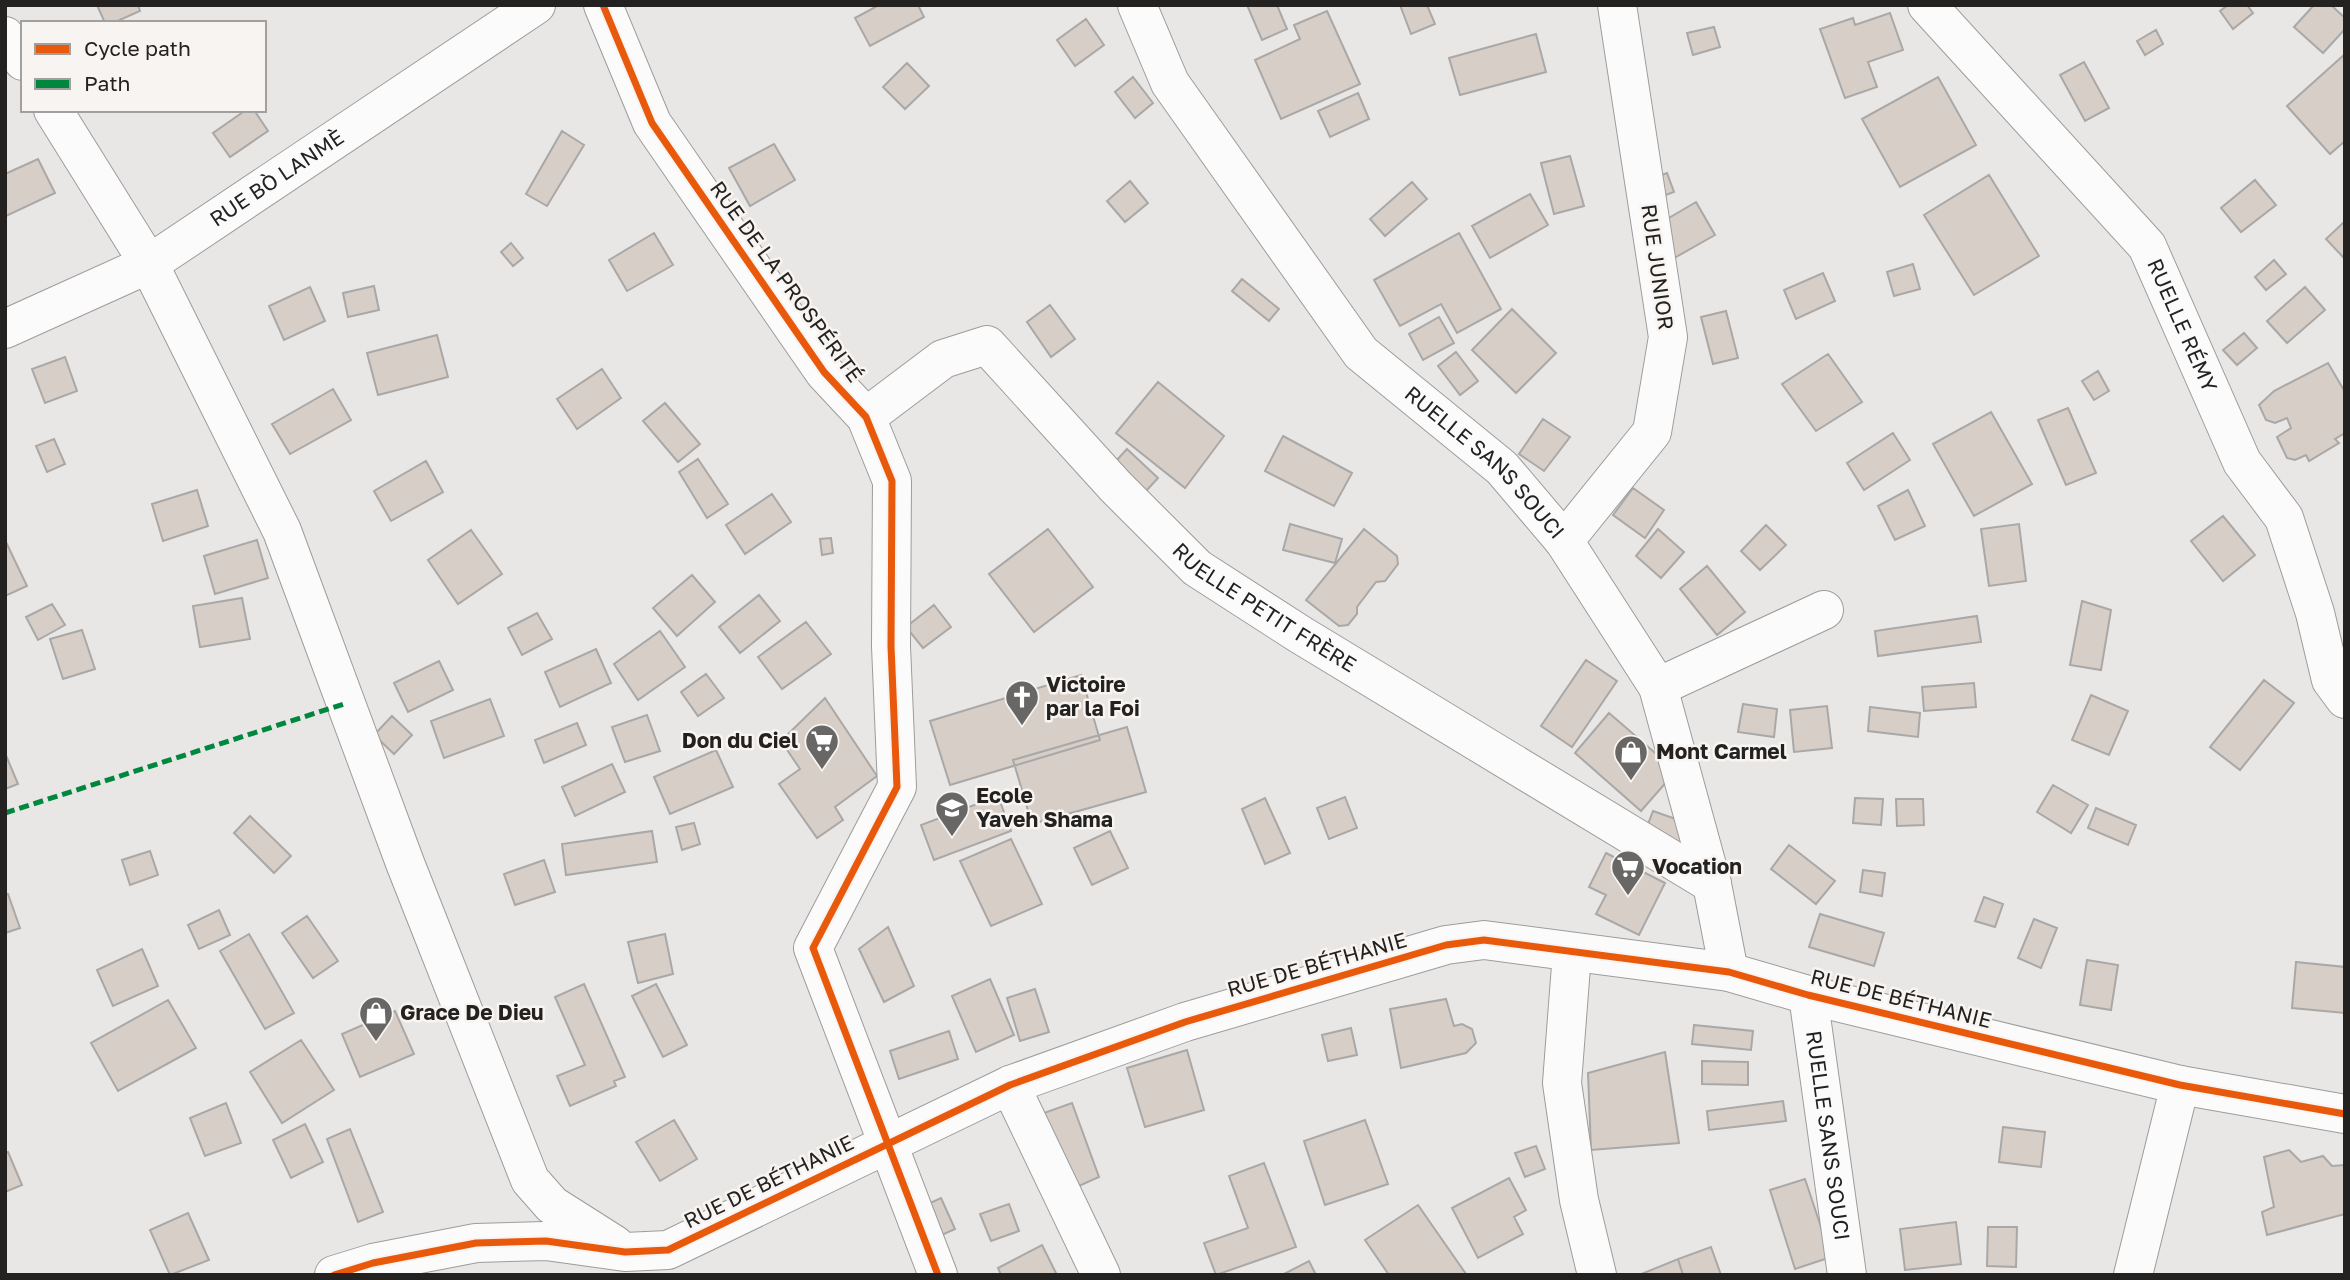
<svg xmlns="http://www.w3.org/2000/svg" width="2350" height="1280" font-family="'Golos Text',sans-serif">
  <style>
    .building { fill: #d6cec7; stroke: #aaa8a7; stroke-width: 2 }
    .lines { fill: none; stroke-linecap: round; stroke-linejoin: round }
    .minor-casing { stroke: #9e9c9b; stroke-width: 40 }
    .minor { stroke: #fcfbfb; stroke-width: 38 }
    .quiet { stroke: #00873e; stroke-width: 5; stroke-dasharray: 10 5; stroke-linecap: butt }
    .cycleway-casing { stroke: #f7f4f1; stroke-width: 11 }
    .cycleway { stroke: #e8590c; stroke-width: 7 }
    .labels { text-anchor: middle; stroke-width: 5; stroke-linejoin: round; paint-order: stroke }
    .street-label { font-size: 21px; fill: #232221; stroke: #f7f4f1 }
    .poi-label { font-size: 21px; font-weight: bold; fill: #232221; stroke: #f7f4f1; text-anchor: start }
  </style>
  <rect width="100%" height="100%" fill="#e9e7e5"/>
  <!-- building -->
  <path class="building" d="M97 5H138L140 11 113 23H105Z
    M879 5H918L924 17 870 46 855 18Z
    M1247 5H1277L1287 29 1262 40Z
    M1400 5H1427L1435 24 1411 34Z
    M2228 5H2247L2253 13 2233 29 2220 11Z
    M2314 5H2331L2345 18V29L2323 53 2294 27Z
    M1327 11 1360 84 1281 119 1255 60 1300 39 1294 25Z
    M1890 13 1903 50 1868 62 1877 87 1845 98 1820 29 1853 18 1855 25Z
    M1086 19 1104 45 1075 66 1057 40Z
    M1714 27 1720 47 1693 55 1687 33Z
    M2156 30 2163 44 2145 55 2137 41Z
    M1536 34 1546 72 1460 95 1449 58Z
    M2345 54V141L2330 154 2287 106Z
    M2084 62 2109 108 2085 121 2060 75Z
    M907 63 929 86 905 109 883 87Z
    M1133 77 1153 103 1135 118 1115 92Z
    M1938 77 1976 145 1900 187 1862 119Z
    M1358 93 1369 119 1330 137 1318 111Z
    M246 110H254L268 131 230 157 213 133Z
    M562 131 584 145 547 206 526 194Z
    M774 144 795 180 750 206 729 168Z
    M1570 156 1584 206 1554 214 1541 163Z
    M38 159 55 193 6 216 5 174Z
    M1667 173 1674 192 1644 203 1636 184Z
    M1989 175 2039 256 1974 295 1924 215Z
    M2255 180 2276 205 2241 232 2221 208Z
    M1130 181 1148 203 1125 222 1107 201Z
    M1412 182 1427 199 1385 236 1370 219Z
    M1530 194 1548 225 1490 258 1472 226Z
    M1696 202 1715 235 1669 261 1650 229Z
    M2345 221V255L2343 257 2326 239Z
    M654 233 673 265 627 291 609 260Z
    M1459 233 1501 309 1457 333 1441 304 1400 326 1374 280Z
    M511 243 523 258 513 266 501 252Z
    M2274 260 2286 274 2266 290 2255 277Z
    M1913 264 1920 289 1894 296 1887 272Z
    M1823 273 1835 301 1796 319 1784 290Z
    M1242 279 1279 309 1269 321 1232 291Z
    M374 286 379 310 348 317 343 293Z
    M310 287 325 321 284 340 269 306Z
    M2305 287 2325 310 2287 343 2267 321Z
    M1050 305 1075 339 1051 357 1027 322Z
    M1512 309 1556 353 1516 393 1472 350Z
    M1726 311 1738 358 1713 364 1701 317Z
    M1439 317 1454 343 1423 360 1409 334Z
    M2244 333 2257 348 2237 365 2223 350Z
    M437 335 448 377 378 395 367 353Z
    M1456 352 1478 381 1460 395 1438 366Z
    M1828 354 1862 402 1816 431 1782 384Z
    M65 357 77 391 45 403 32 369Z
    M2328 363 2345 392V433L2335 439 2339 443 2309 461 2306 455 2295 460 2287 458 2277 437 2291 428 2287 418 2275 423 2266 420 2259 405 2274 391Z
    M602 369 621 398 577 429 557 399Z
    M2098 371 2109 391 2094 400 2082 381Z
    M1158 382 1224 436 1185 488 1116 433Z
    M333 389 351 420 290 454 272 424Z
    M665 403 700 444 678 462 643 421Z
    M2068 408 2096 473 2066 485 2038 420Z
    M1991 412 2032 484 1974 516 1933 444Z
    M1543 419 1570 437 1544 471 1519 454Z
    M1893 433 1910 460 1864 490 1847 463Z
    M1283 436 1352 473 1334 506 1265 471Z
    M54 439 65 464 47 472 36 446Z
    M1127 449 1158 478 1136 502 1105 473Z
    M698 459 728 504 707 518 679 472Z
    M426 461 443 492 391 521 374 491Z
    M1633 488 1664 510 1645 538 1613 515Z
    M197 490 208 526 163 541 152 504Z
    M1908 490 1925 526 1895 540 1878 506Z
    M772 494 791 522 745 554 726 525Z
    M2223 516 2255 555 2223 581 2191 541Z
    M1290 524 1342 539 1335 563 1283 550Z
    M2019 524 2026 581 1989 586 1981 529Z
    M1766 525 1786 545 1760 570 1741 551Z
    M1048 529 1093 587 1034 632 989 574Z
    M1364 529 1397 556 1398 564 1385 581 1376 582 1357 607V614L1348 625 1339 626 1306 600Z
    M1658 529 1684 552 1661 578 1636 556Z
    M471 530 502 574 458 604 428 560Z
    M831 538 833 553 822 555 820 539Z
    M5 540 27 586 5 596Z
    M257 540 268 578 215 594 204 556Z
    M1707 566 1745 612 1717 635 1680 589Z
    M692 575 715 602 677 636 653 608Z
    M759 595 780 621 740 653 719 627Z
    M242 598 250 639 200 647 193 606Z
    M2082 601 2111 610 2101 670 2070 665Z
    M52 604 65 625 38 640 26 617Z
    M934 605 951 627 923 648 906 627Z
    M537 613 552 639 522 655 508 628Z
    M1977 616 1981 642 1878 656 1875 631Z
    M806 622 831 654 782 689 758 657Z
    M82 630 95 669 63 679 50 639Z
    M660 631 685 667 638 700 614 664Z
    M596 649 611 683 560 707 545 672Z
    M1586 660 1617 681 1572 747 1541 726Z
    M439 661 453 690 408 712 394 683Z
    M706 674 724 698 698 716 681 692Z
    M1081 675 1100 740 950 785 930 721Z
    M2264 680 2294 703 2240 770 2210 747Z
    M1974 683 1976 707 1924 711 1922 687Z
    M2091 695 2128 711 2109 755 2072 740Z
    M825 698 877 776 835 807 843 820 817 838 779 784 800 769 781 741Z
    M490 699 504 736 444 758 431 721Z
    M1743 704 1777 709 1774 737 1738 732Z
    M1827 706 1832 748 1794 752 1790 710Z
    M1870 707 1920 713 1918 737 1868 731Z
    M1609 713 1676 771 1641 811 1575 753Z
    M647 715 660 751 625 762 612 727Z
    M392 716 412 735 394 754 374 735Z
    M577 723 586 745 544 763 535 740Z
    M1127 727 1146 792 1032 824 1013 760Z
    M716 750 733 787 670 814 654 777Z
    M5 753 18 784 5 789Z
    M612 764 625 792 575 816 562 787Z
    M2053 785 2088 805 2071 833 2037 812Z
    M998 796 1011 831 934 860 921 825Z
    M1345 797 1357 828 1329 839 1317 808Z
    M1265 798 1290 853 1265 864 1242 809Z
    M1855 798 1883 799 1881 825 1853 823Z
    M1896 799H1923L1924 825 1897 826Z
    M2096 808 2136 825 2128 845 2088 828Z
    M1653 811 1690 824 1683 844 1645 832Z
    M250 816 291 856 274 873 234 833Z
    M694 823 700 844 682 850 676 827Z
    M652 831 657 862 566 875 562 844Z
    M1110 831 1128 868 1092 885 1074 848Z
    M1011 839 1042 904 991 926 960 861Z
    M1789 845 1835 881 1816 904 1771 869Z
    M150 851 158 875 130 885 122 860Z
    M1606 853 1665 883 1639 935 1596 914 1606 895 1589 887Z
    M544 860 555 892 515 905 504 874Z
    M1863 870 1885 873 1882 896 1860 892Z
    M5 894H8L20 928 5 933Z
    M1984 897 2003 904 1995 927 1975 921Z
    M219 910 230 935 199 949 188 925Z
    M1820 914 1884 933 1874 966 1809 947Z
    M307 916 338 961 313 978 282 933Z
    M2034 919 2057 928 2041 968 2018 958Z
    M888 927 914 986 884 1002 859 949Z
    M249 934 294 1013 265 1029 220 951Z
    M665 934 673 974 638 983 628 942Z
    M142 949 158 986 113 1006 97 970Z
    M2087 960 2118 965 2111 1010 2080 1005Z
    M2296 962 2345 967V1013L2292 1008Z
    M990 979 1014 1035 976 1052 952 996Z
    M584 984 625 1077 614 1081 616 1086 570 1106 557 1076 585 1065 555 997Z
    M656 984 687 1045 663 1057 632 996Z
    M1035 989 1049 1032 1020 1041 1007 998Z
    M1446 999 1454 1026 1462 1024 1472 1029 1476 1043 1466 1053 1401 1068 1390 1009Z
    M168 1000 196 1048 118 1091 91 1043Z
    M395 1011 414 1054 360 1077 342 1034Z
    M1694 1025 1753 1031 1751 1050 1692 1044Z
    M1351 1028 1357 1055 1328 1061 1322 1035Z
    M949 1031 958 1059 899 1079 890 1051Z
    M301 1040 334 1090 282 1123 250 1072Z
    M1187 1050 1204 1110 1145 1127 1127 1068Z
    M1665 1052 1679 1143 1591 1150 1588 1073Z
    M1702 1061 1748 1062V1085L1702 1084Z
    M1783 1101 1786 1121 1709 1130 1707 1111Z
    M226 1103 241 1143 205 1156 190 1118Z
    M1072 1103 1099 1177 1068 1191 1041 1114Z
    M674 1120 697 1159 660 1181 636 1142Z
    M1365 1120 1388 1184 1325 1205 1304 1141Z
    M305 1124 323 1162 291 1178 273 1140Z
    M2003 1127 2045 1132 2041 1167 1999 1162Z
    M350 1129 383 1212 358 1222 327 1139Z
    M1536 1146 1545 1169 1525 1177 1515 1153Z
    M2289 1150 2301 1162 2323 1156 2332 1166 2345 1165V1214L2267 1235 2262 1212 2274 1207 2264 1157Z
    M8 1152 22 1185 5 1192V1153Z
    M1264 1163 1296 1247 1216 1275 1204 1243 1248 1228 1229 1176Z
    M1509 1178 1526 1210 1514 1217 1523 1234 1478 1258 1452 1208Z
    M1805 1179 1831 1257 1795 1269 1770 1190Z
    M941 1198 955 1229 931 1240 919 1208Z
    M1009 1204 1019 1231 991 1241 980 1214Z
    M1418 1205 1466 1274 1465 1275H1389L1365 1240Z
    M188 1213 209 1260 170 1275 150 1230Z
    M1956 1222 1961 1264 1905 1270 1900 1229Z
    M1988 1227H2017L2016 1267 1987 1266Z
    M1042 1245 1057 1275H1001L998 1268Z
    M1711 1247 1721 1275H1683L1678 1259Z
    M1678 1259 1683 1275H1639Z
    M1309 1261 1316 1275H1282Z"/>
  <g class="lines">
    <!-- minor casing -->
    <g class="minor-casing">
      <g id="minor">
        <path d="M603 5 652 123 824 372 866 417 892 481 891 646 897 787 813 948 938 1275"/>
        <path id="s1" d="M1137 5 1170 83 1361 353 1502 468 1564 541 1658 687 1712 884 1729 972"/>
        <path id="s2" d="M1927 5 2147 246 2242 462 2284 518 2315 613 2331 680 2345 699"/>
        <path d="M5 36 23 61"/>
        <path d="M53 110 149 264 282 531 405 863 530 1180 552 1205 615 1245"/>
        <path id="s3" d="M5 329 149 264 536 5"/>
        <path id="s4" d="M866 417 943 359 987 345 1116 487 1197 568 1301 635 1712 884"/>
        <path d="M1564 541 1652 432 1668 337 1617 5"/>
        <path d="M1658 687 1824 610"/>
        <path d="M1572 953 1562 1083 1579 1200 1597 1275"/>
        <path id="s5" d="M1808 995 1847 1275"/>
        <path d="M1010 1085 1101 1275"/>
        <path d="M334 1275 373 1263 476 1243 546 1241 625 1252 668 1250 1010 1085 1185 1022 1446 945 1484 940 1729 972 1808 995 2180 1085 2345 1114"/>
        <path d="M2133 1275 2180 1085"/>
      </g>
    </g>
    <!-- minor -->
    <use href="#minor" class="minor"/>
    <!-- quiet -->
    <path class="quiet" d="M5 813 347 703"/>
    <!-- cycleway casing -->
    <g class="cycleway-casing">
      <path id="cycleway" d="M603 5 652 123 824 372 866 417 892 481 891 646 897 787 813 948 938 1275
        M334 1275 373 1263 476 1243 546 1241 625 1252 668 1250 1010 1085 1185 1022 1446 945 1484 940 1729 972 1808 995 2180 1085 2345 1114"/>
    </g>
    <!-- cycleway -->
    <use href="#cycleway" class="cycleway"/>
  </g>
  <!-- icons -->
  <defs>
    <g id="church-pin" transform="scale(1.75)"><path d="M0 17L-7.5 6A9.5 9.5 0 1 1 7.5 6Z" fill="#686766" stroke="#f7f4f1"/><path d="M-1.2-6h2.4v3.5h3.3v2.4h-3.3V6h-2.4V-.1h-3.3v-2.4h3.3Z" fill="#fff"/></g>
    <g id="supermarket-pin" transform="scale(1.75)"><path d="M0 17L-7.5 6A9.5 9.5 0 1 1 7.5 6Z" fill="#686766" stroke="#f7f4f1"/><path d="M-6-5.5h2.5l.6 2H6L4.5 2H-2.5L-4.4-4H-6ZM-1.5 3.2a1.3 1.3 0 1 0 .1 0ZM3 3.2a1.3 1.3 0 1 0 .1 0Z" fill="#fff"/></g>
    <g id="shop-pin" transform="scale(1.75)"><path d="M0 17L-7.5 6A9.5 9.5 0 1 1 7.5 6Z" fill="#686766" stroke="#f7f4f1"/><path d="M-5-2.5h2.3a2.7 3.5 0 0 1 5.4 0H5L5.5 6h-11ZM-1.5-2.5h3a1.5 2.3 0 0 0-3 0Z" fill="#fff"/></g>
    <g id="school-pin" transform="scale(1.75)"><path d="M0 17L-7.5 6A9.5 9.5 0 1 1 7.5 6Z" fill="#686766" stroke="#f7f4f1"/><path d="M0-5L7-2L0 1L-7-2ZM-4 1L0 2.5L4 1V4Q0 6-4 4Z" fill="#fff"/></g>
  </defs>
  <g fill-rule="evenodd">
    <use href="#church-pin" x="1022" y="697"/>
    <use href="#supermarket-pin" x="822" y="741"/>
    <use href="#shop-pin" x="1631" y="752"/>
    <use href="#school-pin" x="952" y="808"/>
    <use href="#supermarket-pin" x="1628" y="867"/>
    <use href="#shop-pin" x="376" y="1013"/>
  </g>
  <g class="labels">
    <!-- street labels -->
    <g class="street-label">
      <text dy="7" stroke="none"><textPath href="#s3" startOffset="312">RUE BÒ LANMÈ</textPath></text>
      <text transform="translate(1657 267) rotate(82)" y="7">RUE JUNIOR</text>
      <text transform="translate(786 282) rotate(54)" y="7">RUE DE LA PROSPÉRITÉ</text>
      <text dy="7" stroke="none"><textPath href="#s2" startOffset="413">RUELLE RÉMY</textPath></text>
      <text dy="7" stroke="none"><textPath href="#s1" startOffset="581">RUELLE SANS SOUCI</textPath></text>
      <text dy="7" stroke="none"><textPath href="#s4" startOffset="527">RUELLE PETIT FRÈRE</textPath></text>
      <text transform="translate(1317 965) rotate(-16)" y="7">RUE DE BÉTHANIE</text>
      <text transform="translate(1901 999) rotate(14)" y="7">RUE DE BÉTHANIE</text>
      <text dy="7" stroke="none"><textPath href="#s5" startOffset="142">RUELLE SANS SOUCI</textPath></text>
      <text transform="translate(769 1182) rotate(-26)" y="7">RUE DE BÉTHANIE</text>
    </g>
    <!-- poi labels -->
    <g class="poi-label">
      <text x="1046" y="692">Victoire<tspan x="1046" dy="24">par la Foi</tspan></text>
      <text x="798" y="748" text-anchor="end">Don du Ciel</text>
      <text x="1656" y="759">Mont Carmel</text>
      <text x="976" y="803">Ecole<tspan x="976" dy="24">Yaveh Shama</tspan></text>
      <text x="1652" y="874">Vocation</text>
      <text x="400" y="1020">Grace De Dieu</text>
    </g>
  </g>
  <!-- border -->
  <rect width="2350" height="1280" fill="none" stroke="#232221" stroke-width="14"/>
  <!-- legend -->
  <rect x="21" y="21" width="245" height="91" fill="#f7f4f1" stroke="#a2a09e" stroke-width="2"/>
  <rect x="35" y="44" width="35" height="10" fill="#e8590c" stroke="#a2a09e" stroke-width="2"/>
  <text x="84" y="56" font-size="21" fill="#232221">Cycle path</text>
  <rect x="35" y="79" width="35" height="10" fill="#00873e" stroke="#a2a09e" stroke-width="2"/>
  <text x="84" y="91" font-size="21" fill="#232221">Path</text>
</svg>
